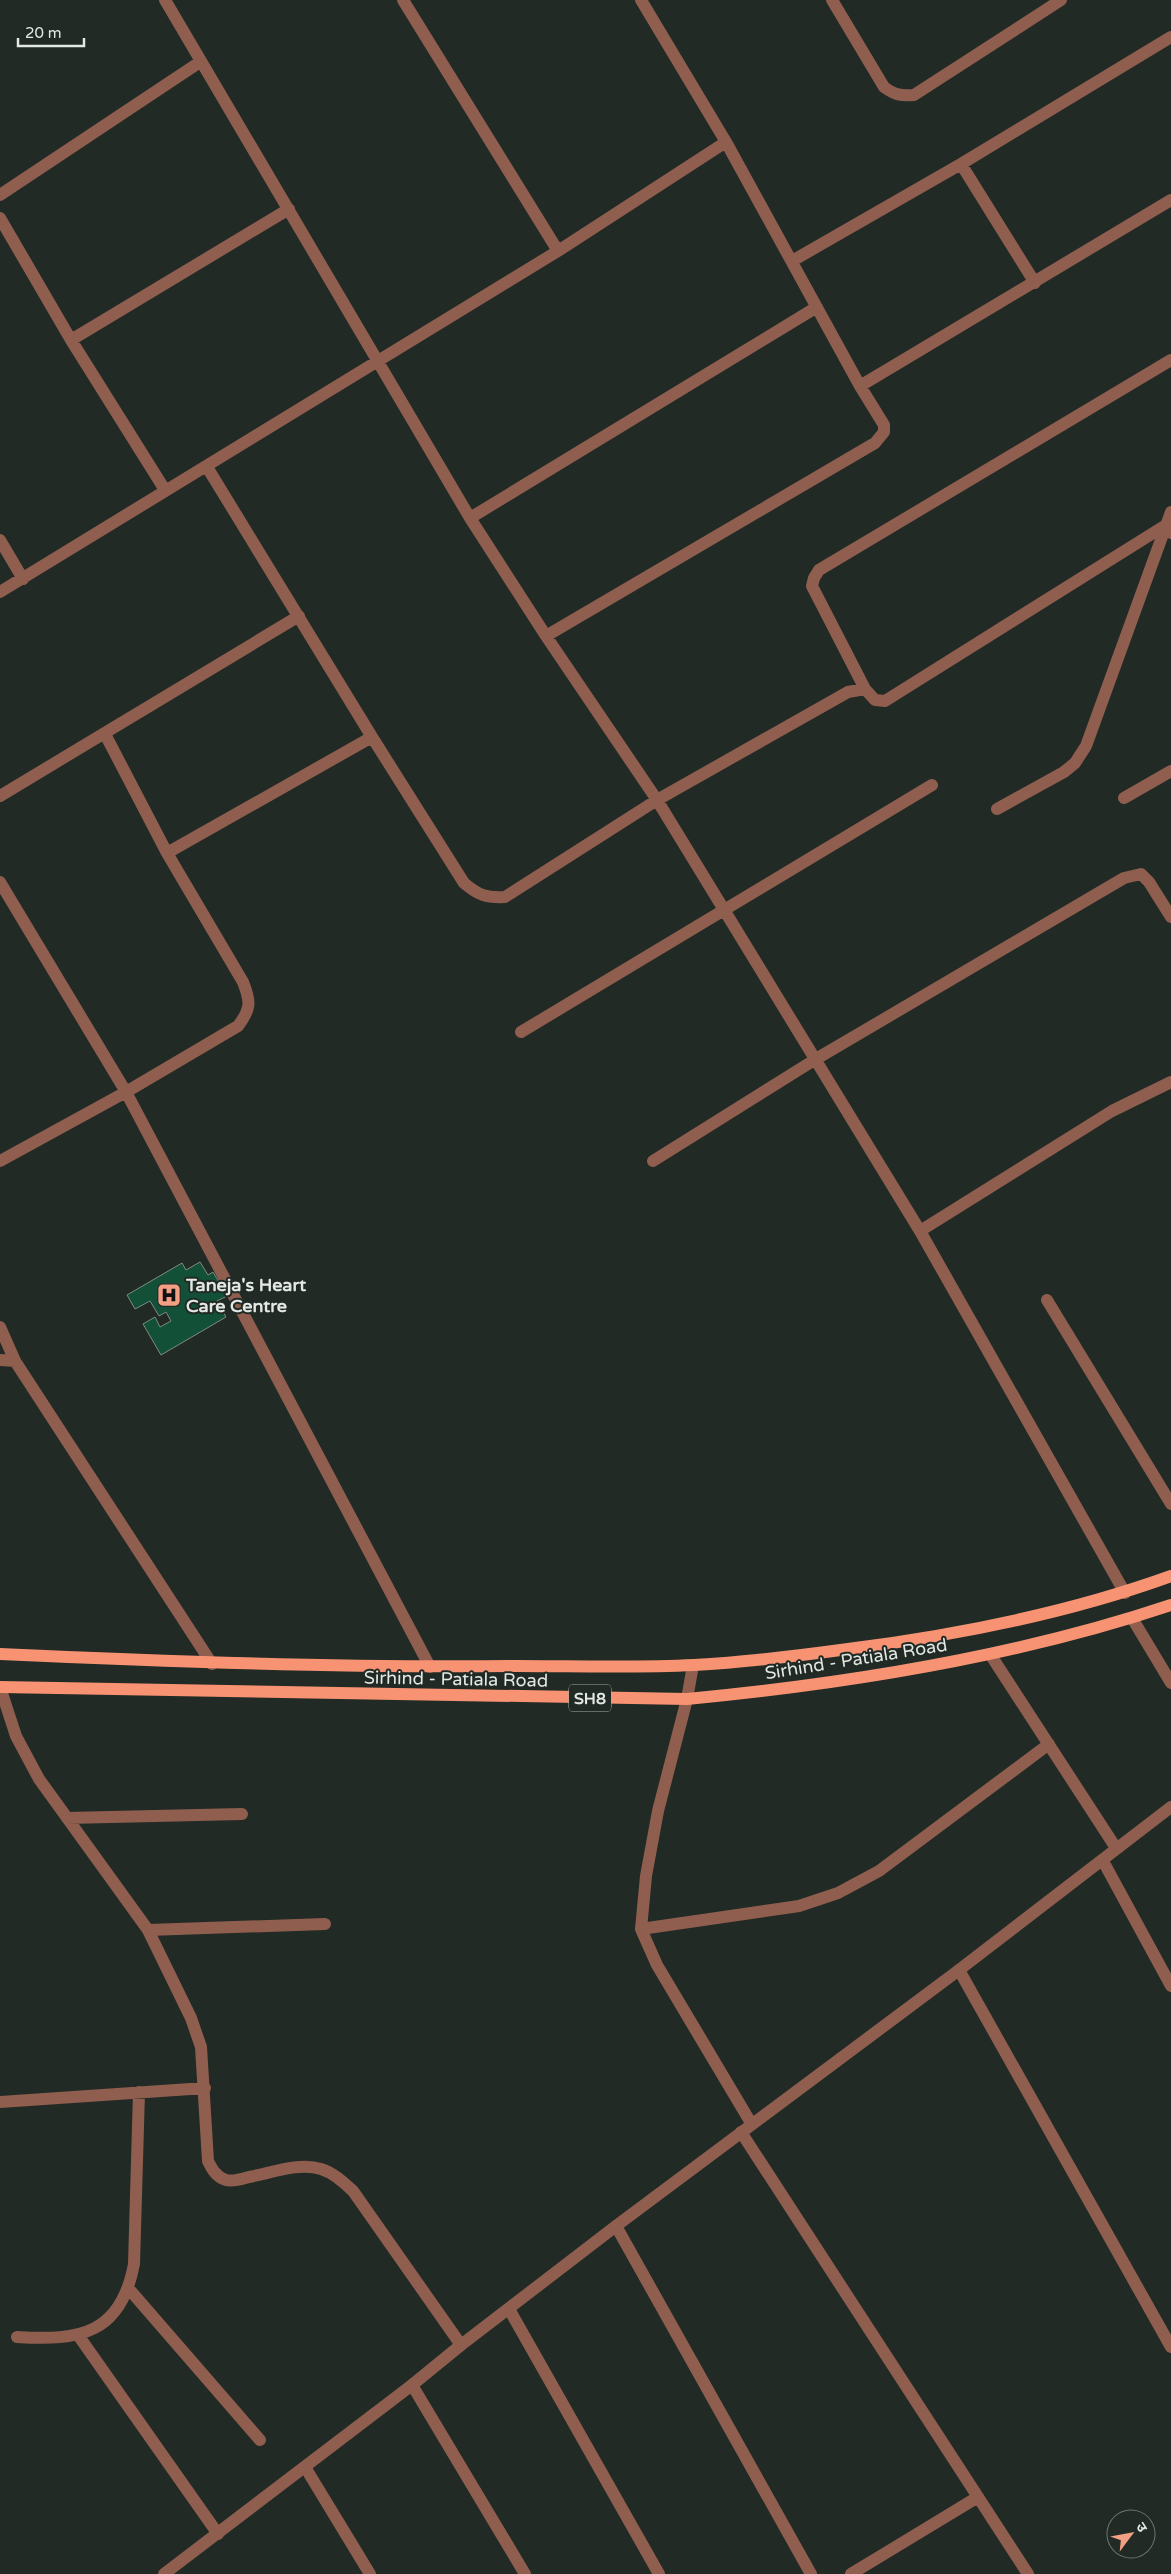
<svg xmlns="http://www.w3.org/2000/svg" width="1171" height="2574" font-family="'Varela Round','Noto Sans Devanagari',sans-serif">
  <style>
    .building { fill: #135038; stroke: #808a85 }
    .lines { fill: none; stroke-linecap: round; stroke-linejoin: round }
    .minor { stroke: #8f5e4f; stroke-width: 12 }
    .tertiary { stroke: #8f5e4f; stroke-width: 12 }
    .primary { stroke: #f79373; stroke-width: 12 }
    .labels { text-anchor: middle; stroke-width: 4; stroke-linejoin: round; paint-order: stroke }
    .shield { fill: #212a25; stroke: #a9afab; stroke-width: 1 }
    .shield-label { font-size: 16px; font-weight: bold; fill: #e3e8e5 }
    .poi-label { font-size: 18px; font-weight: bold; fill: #e3e8e5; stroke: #212a25; text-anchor: start }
    .street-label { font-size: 18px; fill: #e3e8e5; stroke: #212a25 }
  </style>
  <rect width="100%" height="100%" fill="#212a25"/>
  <!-- building -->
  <path class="building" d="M200 1262 208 1275 213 1272 227 1296 217 1301 226 1317 161 1355 143 1324 155 1317 160 1327 171 1321 166 1312 159 1316 150 1301 135 1309 127 1295 182 1263 186 1270Z"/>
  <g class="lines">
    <!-- minor -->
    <path class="minor" d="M165 0 470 518 546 636 657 800 920 1231 1125 1593
      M403 0 558 251
      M832 0 884 87C895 95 901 96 914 95L1061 0
      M961 164 1035 283
      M0 195 200 62
      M0 218 71 340 165 490
      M792 261 961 164 1171 37
      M71 340 289 209
      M860 386 1171 200
      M207 467 372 737 464 883C478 895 486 898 505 897L657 800 848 692 865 689 875 700 885 701 1166 525 1171 533
      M470 518 817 307
      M0 540 23 579
      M0 592 558 251 726 142
      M546 636 875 443 884 432V425L860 386 726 142 641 0
      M865 689 812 586 814 578 819 570 1171 360
      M0 796 299 616
      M1124 798 1171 771
      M997 809 1064 772 1075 763 1086 746 1171 512
      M167 853 372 737
      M0 882 126 1092 430 1667
      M521 1032 932 785
      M0 1161 126 1092 238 1026C251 1009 251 1002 243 982L167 853 105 734
      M653 1161 816 1059 1124 878 1141 874 1149 882 1171 917
      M920 1231 1112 1111 1171 1082
      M1047 1300 1171 1504
      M0 1327 15 1361 212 1664
      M0 1360 15 1361
      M1132 1618 1171 1683
      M990 1654 1116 1848
      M693 1665 687 1699 658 1811 646 1876 641 1929 657 1965 751 2123
      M0 1687 16 1736 39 1779 148 1930 191 2018 201 2047 208 2161C212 2169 216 2177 226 2180 233 2182 242 2179 249 2177 271 2173 299 2162 321 2169 334 2173 344 2183 353 2191L461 2345
      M67 1818 242 1814
      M1103 1861 1171 1986
      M641 1929 799 1906 838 1893 879 1871 1049 1744
      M148 1930 325 1924
      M959 1970 1171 2347
      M0 2102 205 2088
      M741 2132 1028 2574
      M616 2226 811 2574
      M129 2289 260 2440
      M509 2309 659 2574
      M78 2335 218 2534
      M17 2337C80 2341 121 2334 134 2264L139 2092
      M412 2385 525 2574
      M305 2467 370 2574
      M851 2574 978 2497"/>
    <!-- tertiary -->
    <path class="tertiary" d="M164 2574 412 2385 461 2345 616 2226 959 1970 1171 1807"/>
    <!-- primary -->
    <path class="primary" d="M0 1654C172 1662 344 1668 516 1666 575 1666 635 1668 694 1665 745 1662 797 1656 848 1649 958 1635 1066 1614 1171 1576
      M0 1687 687 1699C846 1684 1019 1656 1171 1605"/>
  </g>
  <!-- icons -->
  <defs>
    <g id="hospital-square" transform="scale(1.25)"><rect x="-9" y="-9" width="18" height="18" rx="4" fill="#f39f84" stroke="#212a25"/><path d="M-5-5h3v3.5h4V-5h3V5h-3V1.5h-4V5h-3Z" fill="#111"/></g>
  </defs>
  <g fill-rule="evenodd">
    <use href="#hospital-square" x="169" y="1295"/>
  </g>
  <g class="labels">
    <!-- shield labels -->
    <rect class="shield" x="569" y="1684.5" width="42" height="27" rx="4"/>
    <g class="shield-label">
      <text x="590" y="1704">SH8</text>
    </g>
    <!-- poi labels -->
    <g class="poi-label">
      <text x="186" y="1291">Taneja's Heart<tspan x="186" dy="21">Care Centre</tspan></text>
    </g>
    <!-- street labels -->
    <g class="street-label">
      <text transform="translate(856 1659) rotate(-9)" y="6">Sirhind - Patiala Road</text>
      <text transform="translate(456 1679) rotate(1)" y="6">Sirhind - Patiala Road</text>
    </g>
  </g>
  <!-- north arrow -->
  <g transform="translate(1131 2534) rotate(58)"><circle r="24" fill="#212a25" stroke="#6f7672"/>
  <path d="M0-4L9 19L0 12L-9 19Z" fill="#f39f84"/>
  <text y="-8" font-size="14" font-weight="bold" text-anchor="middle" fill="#e3e8e5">उ</text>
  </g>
  <!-- scale -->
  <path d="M18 38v8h66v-8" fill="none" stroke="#e3e8e5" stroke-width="2.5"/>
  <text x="25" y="38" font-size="15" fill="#e3e8e5" stroke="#212a25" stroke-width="4" paint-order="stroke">20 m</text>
</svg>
